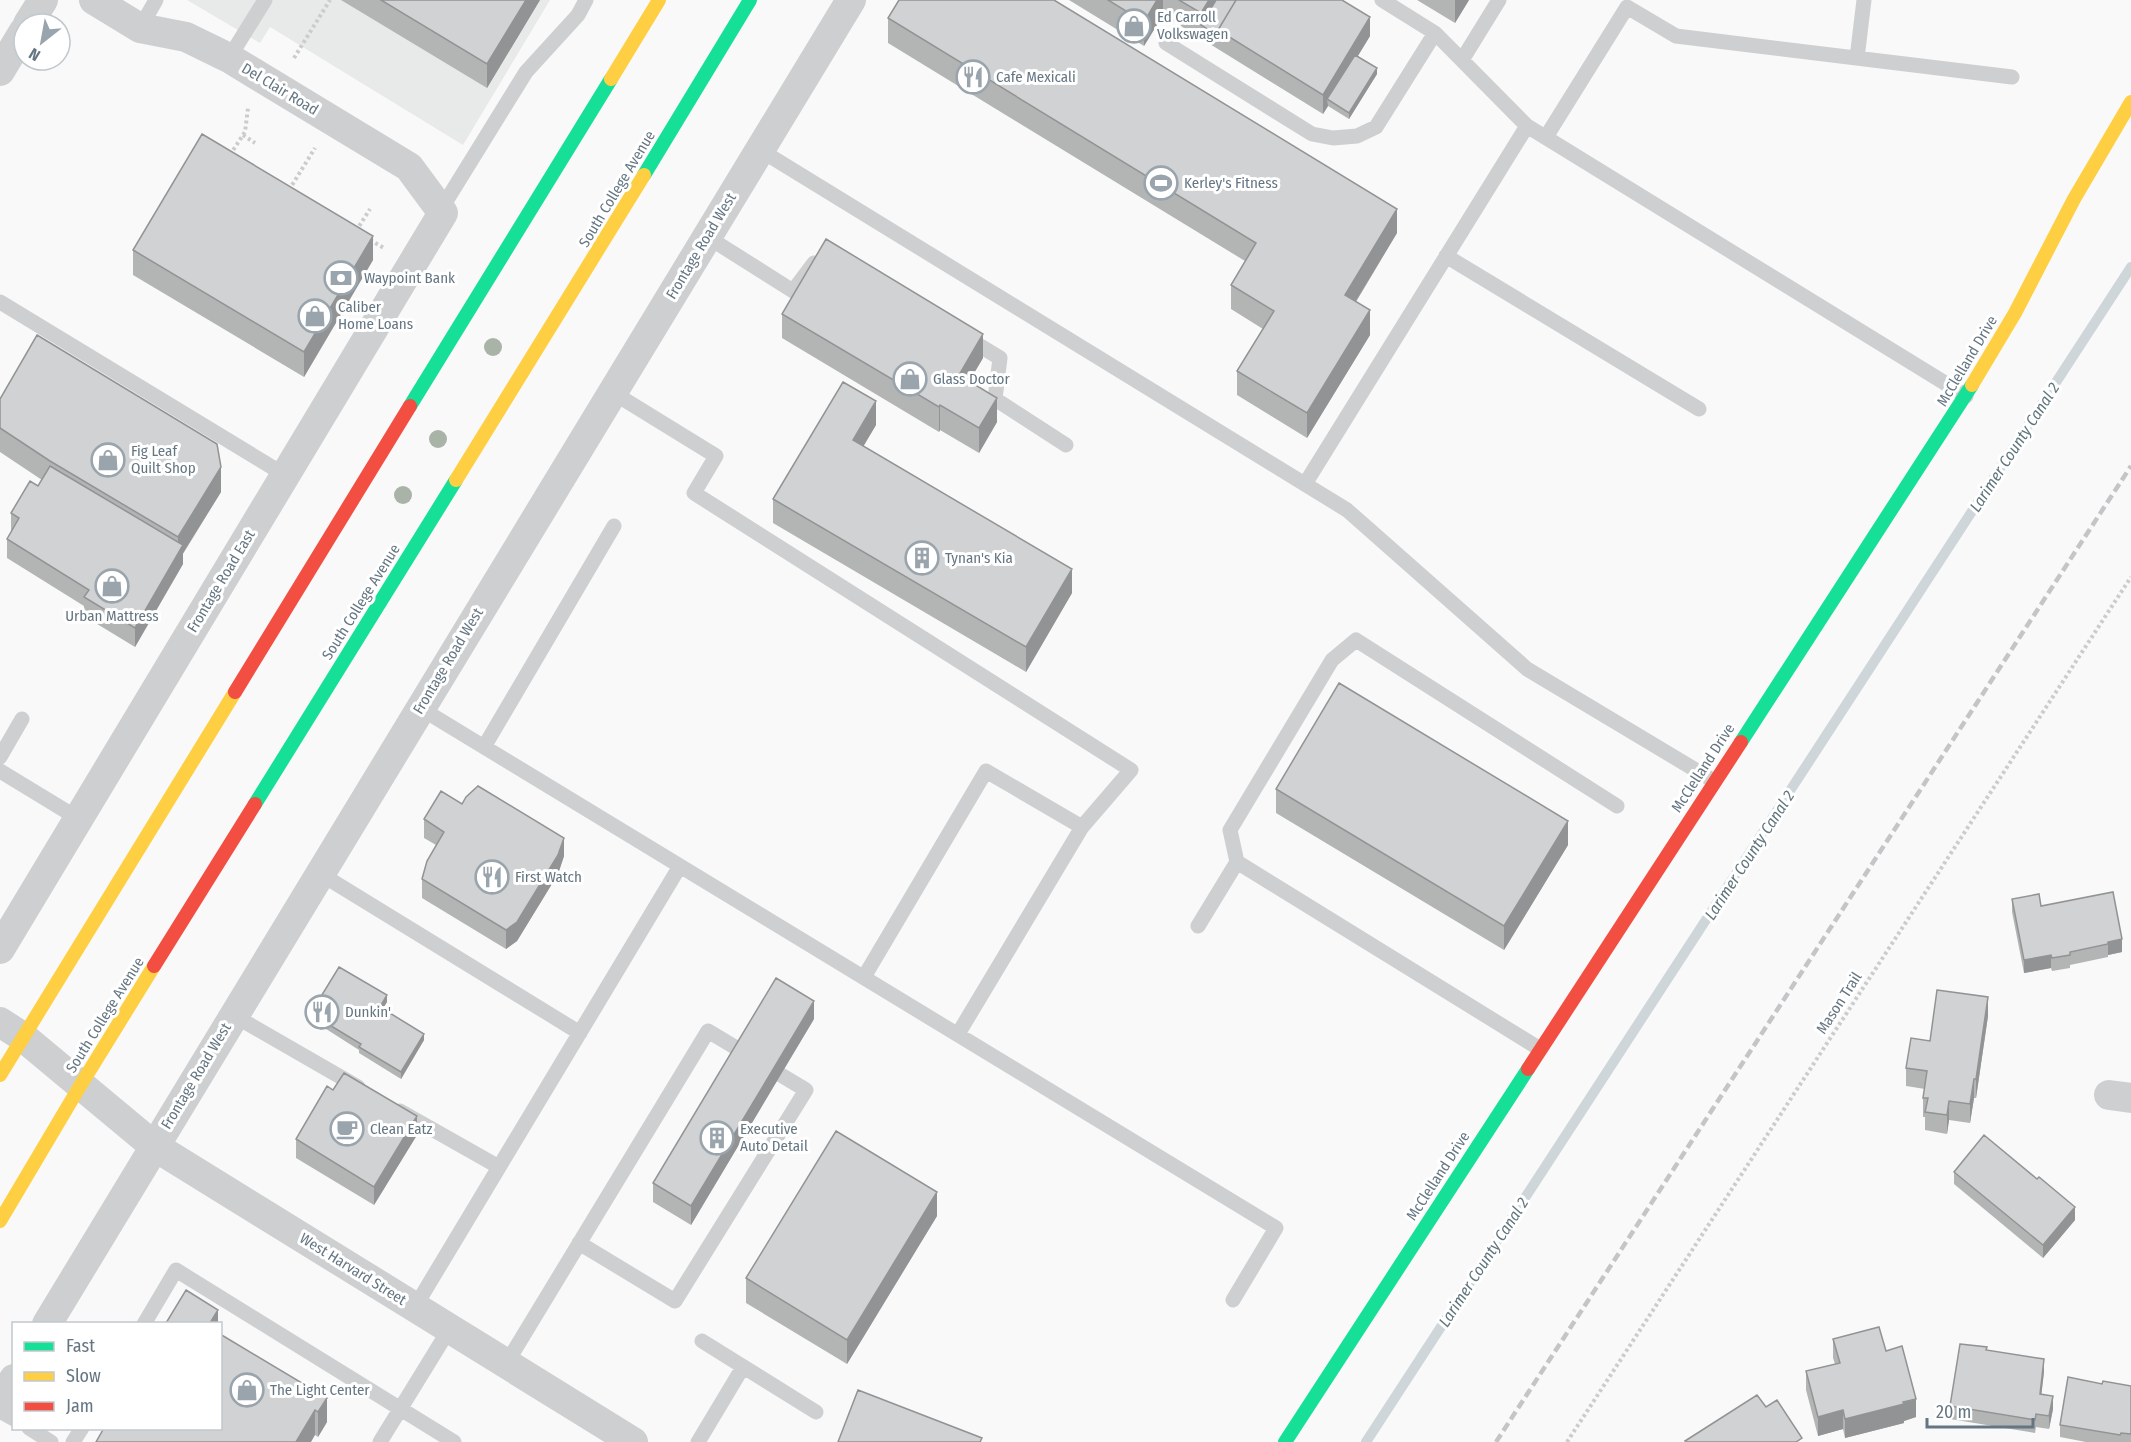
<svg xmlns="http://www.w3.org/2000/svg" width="2131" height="1442" font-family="'Fira Sans Condensed',sans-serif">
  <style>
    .built { fill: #e8e9e9 }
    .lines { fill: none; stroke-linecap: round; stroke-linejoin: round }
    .stream { stroke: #ced6d9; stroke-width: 10 }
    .path { stroke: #cbcccd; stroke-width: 4; stroke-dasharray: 3 3; stroke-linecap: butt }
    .lane { stroke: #cecfd0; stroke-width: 15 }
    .street { stroke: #cecfd0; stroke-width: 30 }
    .fast { stroke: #16e098; stroke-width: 14 }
    .slow { stroke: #ffcf43; stroke-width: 14 }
    .jam { stroke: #f24e42; stroke-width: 14 }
    .rail { stroke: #c3c5c6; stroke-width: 4.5; stroke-dasharray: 9 4.5; stroke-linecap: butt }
    .tree { fill: #a9b3a7 }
    .wall { fill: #b3b5b5 }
    .shaded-wall { fill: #929394 }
    .building { fill: #d0d2d3; stroke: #929394; stroke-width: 1.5 }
    .labels { text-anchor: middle; stroke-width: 6; stroke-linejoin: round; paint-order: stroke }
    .poi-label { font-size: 15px; fill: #657683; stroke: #fff; text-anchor: start }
    .street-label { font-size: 15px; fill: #657683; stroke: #fff }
    .water-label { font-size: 16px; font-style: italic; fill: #60757c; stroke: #fff }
  </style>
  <rect width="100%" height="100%" fill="#f9f9f9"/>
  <!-- built -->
  <path class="built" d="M187 0H550L463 145 270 27 260 43Z"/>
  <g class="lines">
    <!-- stream -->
    <path class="stream" d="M1366 1442 2131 267"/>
    <!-- path -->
    <path class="path" d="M294 58 330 0
      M243 135 255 143
      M230 155 245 132 248 108
      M289 190 315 148
      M356 231 370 209
      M370 240 384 248
      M1567 1442 2131 577"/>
    <!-- lane -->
    <path class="lane" d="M1382 0 1435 33 1527 126 1966 396
      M140 28 156 0
      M1166 43 1312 134 1333 138 1357 136 1376 127 1435 33
      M229 58 265 0
      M1857 58 1864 0
      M1462 60 1499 0
      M1546 137 1627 7 1676 36 2012 77
      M760 150 1347 510 1527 669 1714 781
      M440 211 526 72 578 15 586 0
      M706 236 793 291 814 263
      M1446 256 1699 409
      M0 302 285 475
      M967 338 1000 358 995 399 1066 445
      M612 392 716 456 694 493 1131 770 1082 827 958 1034
      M1305 484 1527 126
      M420 708 1276 1228 1233 1300
      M484 747 614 526
      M0 757 22 719
      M0 771 79 819
      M319 873 580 1033
      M1198 926 1237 862
      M864 977 986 771 1082 827
      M233 1015 358 1087
      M1540 1049 1237 862 1230 830 1332 660 1356 640 1617 806
      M400 1111 499 1167
      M579 1243 675 1301 806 1090 781 1075
      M415 1307 680 866
      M144 1324 176 1270 454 1442
      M702 1341 816 1412
      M506 1364 708 1031 743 1052
      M0 1411 14 1419
      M29 1428 51 1442
      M73 1442 82 1428
      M380 1442 450 1328
      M698 1442 743 1367"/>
    <!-- street -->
    <path class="street" d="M28 24 43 0
      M0 71 24 31
      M0 949 443 213 409 167 229 58 186 37 140 28 94 0
      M0 1022 23 1037 154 1146 633 1442
      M2109 1095 2131 1098
      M47 1324 851 0
      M0 1401 14 1379"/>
    <!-- fast -->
    <path class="fast" d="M644 175 750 0
      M410 406 611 79
      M1741 742 1972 385
      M255 804 456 480
      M1285 1442 1528 1069"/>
    <!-- slow -->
    <path class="slow" d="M611 79 659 0
      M1972 385 2015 313 2074 199 2131 102
      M456 480 644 175
      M0 1075 235 692
      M0 1221 80 1086 154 966"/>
    <!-- jam -->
    <path class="jam" d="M235 692 410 406
      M154 966 255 804
      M1528 1069 1741 742"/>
    <!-- rail -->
    <path class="rail" d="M1496 1442 2131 466"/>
  </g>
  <!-- trees -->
  <g class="tree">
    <circle cx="493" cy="347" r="9"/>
    <circle cx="438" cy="439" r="9"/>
    <circle cx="403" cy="495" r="9"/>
  </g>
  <!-- wall -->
  <path class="wall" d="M341 0H540L487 88Z
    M1069 0H1342L1370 36 1358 56 1377 74 1349 119 1328 106 1323 114 1163 15 1144 46Z
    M1417 0H1469L1455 23Z
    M888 18 1397 233 1356 302 1370 335 1307 438 1237 395V371L1263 329 1231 309V285L1245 261 888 43Z
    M133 250 373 260 304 377 133 275Z
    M782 314 983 358 969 381 997 422 979 453 940 430 939 432 782 338Z
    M0 399 221 492 183 554V564L135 647 84 616V606L7 558V539L11 532V513L38 486 42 480 0 452Z
    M876 425 863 446 1072 593 1026 672 773 523V499Z
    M1276 789 1568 845 1504 950 1276 813Z
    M462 804 564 856 558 874 517 941 506 949 422 898V879L436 845 424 838V819Z
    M2012 899 2041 906 2122 952 2108 955V957L2070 965V968L2052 971 2051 968 2024 973 2012 912Z
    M387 1002 383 1008 424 1040 401 1079 359 1053V1050L323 1027 321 1030 309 1022V1016Z
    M1988 1016 1976 1098H1974L1970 1123 1949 1120 1947 1134 1925 1130V1117H1923V1098L1925 1089 1906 1086V1068L1930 1041Z
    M814 1019 691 1225 653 1202V1183Z
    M333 1090 417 1135 374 1205 296 1158V1139Z
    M1954 1172 2075 1220 2043 1258 1954 1184Z
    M937 1216 847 1364 746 1303V1278Z
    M1833 1339 1886 1351 1916 1417 1904 1421V1423L1845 1438 1843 1429 1818 1436 1806 1390V1371L1835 1364 1833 1358Z
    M1987 1350 2044 1372 2041 1394 2053 1409 2049 1429 2036 1427 2035 1433 1950 1419V1406Z
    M2102 1384 2131 1386V1442H2086L2060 1437V1425Z
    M327 1398V1422L318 1437 315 1435 104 1428Z"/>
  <!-- shaded-wall -->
  <path class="shaded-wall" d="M526 0H540L487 88V64Z
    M1157 0H1163V15L1144 46V22Z
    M1209 0H1224L1201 25V38V13Z
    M1455 0H1469L1455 23Z
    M1370 17V36L1330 101 1327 99 1328 106 1323 114V95Z
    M1377 68V74L1349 119V113Z
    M1397 209V233L1345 319V295Z
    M373 236V260L304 377V352Z
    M1370 310V335L1307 438V413Z
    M983 334V358L959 399V375Z
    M997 398V422L979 453V428Z
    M876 401V425L853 464V440Z
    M940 405V430L939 432V407Z
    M221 467V492L183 553V564L135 647V628L178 554V537Z
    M1072 569V593L1026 672V647Z
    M1568 821V845L1504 950V926Z
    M564 838V856L558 874 517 941 506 949V930Z
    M2122 939V952L2108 955V942Z
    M2051 955V968L2024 973V960Z
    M387 995V1002L380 1013V1007Z
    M1988 997V1016L1976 1098V1079Z
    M814 1001V1019L691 1225V1206Z
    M424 1034V1040L401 1079V1072Z
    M1974 1079V1098L1970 1123V1104Z
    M1949 1101V1120L1947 1134V1115Z
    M417 1116V1135L374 1205V1187Z
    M937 1192V1216L847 1364V1340Z
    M2075 1207V1220L2043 1258V1245Z
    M218 1310V1323H210Z
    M2044 1359V1372L2040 1407V1394Z
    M2053 1396V1409L2049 1429V1416Z
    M327 1398V1422L318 1437V1412Z
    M1916 1399V1417L1904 1421V1423L1845 1438V1419Z
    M315 1410V1435L311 1442H296Z
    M1843 1410V1429L1818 1436V1417Z"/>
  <!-- building -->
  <path class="building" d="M381 0H526L487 64Z
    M899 0H1054L1397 209 1345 295 1370 310 1307 413 1237 371 1274 311 1231 285 1256 243 888 18Z
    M1108 0H1157L1144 22Z
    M1179 0H1209L1201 13Z
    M1216 0H1236L1218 30V36L1201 25Z
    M1236 0H1342L1370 17 1323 95 1218 30Z
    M1355 55 1377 68 1349 113 1327 99Z
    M202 134 373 236 304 352 133 250Z
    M826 239 983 334 959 375 997 398 979 428 940 405 939 407 782 314Z
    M37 335 217 444 221 467 178 537 50 461 0 428V399Z
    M843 382 876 401 853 440 1072 569 1026 647 773 499Z
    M50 466 183 545 135 628 84 597 89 590 7 539 19 518 11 513 30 481 38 486Z
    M1339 683 1568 821 1504 926 1276 789Z
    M478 786 564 838 558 855 517 922 506 930 422 879 427 861 444 832 424 819 441 791 462 804 466 797Z
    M2113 892 2122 939 2108 942V944L2070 952V955L2052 958 2051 955 2024 960 2012 899 2039 894 2041 906Z
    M339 967 387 995 380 1007 424 1034 401 1072 359 1047 361 1044 323 1021 321 1024 309 1016Z
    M776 978 814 1001 691 1206 653 1183Z
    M1937 990 1988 997 1976 1079H1974L1970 1104 1949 1101 1947 1115 1925 1112 1928 1098H1923L1927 1071 1906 1068 1911 1038 1930 1041Z
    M344 1073 417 1116 374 1187 296 1139 327 1086 333 1090Z
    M836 1131 937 1192 847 1340 746 1278Z
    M1984 1135 2037 1179 2039 1177 2075 1207 2043 1245 1954 1172Z
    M186 1290 218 1310 210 1323H166Z
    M1879 1327 1886 1351 1902 1346 1916 1399 1903 1402 1904 1404 1845 1419 1843 1410 1818 1417 1806 1371 1840 1363 1833 1339Z
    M220 1334 327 1398 318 1412 315 1410 296 1442H96L104 1428H220Z
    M1960 1344 1987 1347 1986 1350 2044 1359 2040 1394 2053 1396 2049 1416 2036 1414 2035 1420 1950 1406Z
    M2068 1377 2102 1384 2103 1381 2131 1386V1434L2121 1433 2120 1435 2060 1425Z
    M858 1390 982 1438 980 1442H838Z
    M1757 1395 1766 1407 1777 1400 1802 1438 1796 1442H1686L1685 1441Z"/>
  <!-- icons -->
  <defs>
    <g id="shop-ring" transform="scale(1.725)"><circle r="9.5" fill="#fff" stroke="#99a4ac" stroke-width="1.5"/><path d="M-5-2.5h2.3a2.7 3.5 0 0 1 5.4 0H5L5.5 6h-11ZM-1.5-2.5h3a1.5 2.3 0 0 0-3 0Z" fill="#99a4ac"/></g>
    <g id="restaurant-ring" transform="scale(1.725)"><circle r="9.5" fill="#fff" stroke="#99a4ac" stroke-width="1.5"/><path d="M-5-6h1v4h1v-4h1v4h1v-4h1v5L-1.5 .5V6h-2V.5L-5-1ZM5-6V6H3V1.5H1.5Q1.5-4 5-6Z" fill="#99a4ac"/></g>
    <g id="stadium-ring" transform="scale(1.725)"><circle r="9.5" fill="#fff" stroke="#99a4ac" stroke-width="1.5"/><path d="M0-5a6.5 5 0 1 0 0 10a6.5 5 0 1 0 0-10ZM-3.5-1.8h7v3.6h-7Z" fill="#99a4ac"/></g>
    <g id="bank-ring" transform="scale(1.725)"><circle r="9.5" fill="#fff" stroke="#99a4ac" stroke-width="1.5"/><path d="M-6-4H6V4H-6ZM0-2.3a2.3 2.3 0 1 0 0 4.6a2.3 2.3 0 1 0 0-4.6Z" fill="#99a4ac"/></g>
    <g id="building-ring" transform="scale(1.725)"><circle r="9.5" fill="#fff" stroke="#99a4ac" stroke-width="1.5"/><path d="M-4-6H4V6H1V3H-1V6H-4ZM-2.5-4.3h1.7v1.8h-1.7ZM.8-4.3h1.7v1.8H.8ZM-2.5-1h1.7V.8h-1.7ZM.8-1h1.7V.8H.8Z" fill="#99a4ac"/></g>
    <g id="cafe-ring" transform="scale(1.725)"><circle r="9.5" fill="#fff" stroke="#99a4ac" stroke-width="1.5"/><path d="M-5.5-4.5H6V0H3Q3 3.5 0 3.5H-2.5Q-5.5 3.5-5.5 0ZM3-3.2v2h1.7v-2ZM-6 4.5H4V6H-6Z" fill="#99a4ac"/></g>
  </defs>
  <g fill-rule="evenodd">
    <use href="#shop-ring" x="1134" y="26"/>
    <use href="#restaurant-ring" x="973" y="77"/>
    <use href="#stadium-ring" x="1161" y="183"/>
    <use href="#bank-ring" x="341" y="278"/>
    <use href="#shop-ring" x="315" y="316"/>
    <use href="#shop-ring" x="910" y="379"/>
    <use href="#shop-ring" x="108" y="460"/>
    <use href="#building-ring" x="922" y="558"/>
    <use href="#shop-ring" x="112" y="586"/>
    <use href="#restaurant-ring" x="492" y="877"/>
    <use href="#restaurant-ring" x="322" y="1012"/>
    <use href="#cafe-ring" x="347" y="1129"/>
    <use href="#building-ring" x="717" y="1138"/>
    <use href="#shop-ring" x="247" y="1390"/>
  </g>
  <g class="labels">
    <!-- poi labels -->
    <g class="poi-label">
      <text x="1157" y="22">Ed Carroll<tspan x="1157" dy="17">Volkswagen</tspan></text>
      <text x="996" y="82">Cafe Mexicali</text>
      <text x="1184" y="188">Kerley's Fitness</text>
      <text x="364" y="283">Waypoint Bank</text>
      <text x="338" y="312">Caliber<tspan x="338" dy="17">Home Loans</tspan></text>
      <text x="933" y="384">Glass Doctor</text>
      <text x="131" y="456">Fig Leaf<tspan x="131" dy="17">Quilt Shop</tspan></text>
      <text x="945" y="563">Tynan's Kia</text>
      <text x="112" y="621" text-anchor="middle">Urban Mattress</text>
      <text x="515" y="882">First Watch</text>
      <text x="345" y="1017">Dunkin'</text>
      <text x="370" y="1134">Clean Eatz</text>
      <text x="740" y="1134">Executive<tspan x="740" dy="17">Auto Detail</tspan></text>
      <text x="270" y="1395">The Light Center</text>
    </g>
    <!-- street labels -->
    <g class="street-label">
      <text transform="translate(280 89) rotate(31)" y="5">Del Clair Road</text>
      <text transform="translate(617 189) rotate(-59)" y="5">South College Avenue</text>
      <text transform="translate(701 246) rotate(-59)" y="5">Frontage Road West</text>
      <text transform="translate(1967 361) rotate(-59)" y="5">McClelland Drive</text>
      <text transform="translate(221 581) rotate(-59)" y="5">Frontage Road East</text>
      <text transform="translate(361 602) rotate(-58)" y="5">South College Avenue</text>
      <text transform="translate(448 661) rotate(-59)" y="5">Frontage Road West</text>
      <text transform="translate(1703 768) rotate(-57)" y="5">McClelland Drive</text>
      <text transform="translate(1839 1003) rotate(-57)" y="5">Mason Trail</text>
      <text transform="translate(105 1015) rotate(-58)" y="5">South College Avenue</text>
      <text transform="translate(196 1076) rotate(-59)" y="5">Frontage Road West</text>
      <text transform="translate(1438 1176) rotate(-57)" y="5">McClelland Drive</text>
      <text transform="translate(353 1269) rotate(32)" y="5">West Harvard Street</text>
    </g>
    <!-- water labels -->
    <g class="water-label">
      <text transform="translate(2014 447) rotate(-57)" y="6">Larimer County Canal 2</text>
      <text transform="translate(1749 855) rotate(-57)" y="6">Larimer County Canal 2</text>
      <text transform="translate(1483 1262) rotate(-57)" y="6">Larimer County Canal 2</text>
    </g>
  </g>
  <!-- legend -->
  <rect x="12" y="1322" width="210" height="108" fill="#ffffff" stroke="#c1c8cd" stroke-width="1.5"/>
  <rect x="24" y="1342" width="30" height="9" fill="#16e098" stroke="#c1c8cd" stroke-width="1.5"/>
  <text x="66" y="1352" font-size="18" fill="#657683">Fast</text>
  <rect x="24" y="1372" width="30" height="9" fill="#ffcf43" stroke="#c1c8cd" stroke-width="1.5"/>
  <text x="66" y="1382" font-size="18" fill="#657683">Slow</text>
  <rect x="24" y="1402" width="30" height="9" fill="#f24e42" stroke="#c1c8cd" stroke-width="1.5"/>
  <text x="66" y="1412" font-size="18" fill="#657683">Jam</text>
  <!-- north arrow -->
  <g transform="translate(42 42) rotate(211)"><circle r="28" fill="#ffffff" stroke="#c1c8cd" stroke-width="1.5"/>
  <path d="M0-4.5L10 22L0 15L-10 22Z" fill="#99a4ac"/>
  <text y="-9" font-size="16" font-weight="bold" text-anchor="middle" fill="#657683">N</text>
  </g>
  <!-- scale -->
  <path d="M1927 1418v9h106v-9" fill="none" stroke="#657683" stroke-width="3"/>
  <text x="1936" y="1418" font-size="18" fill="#657683" stroke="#ffffff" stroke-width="4.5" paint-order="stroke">20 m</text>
</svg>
